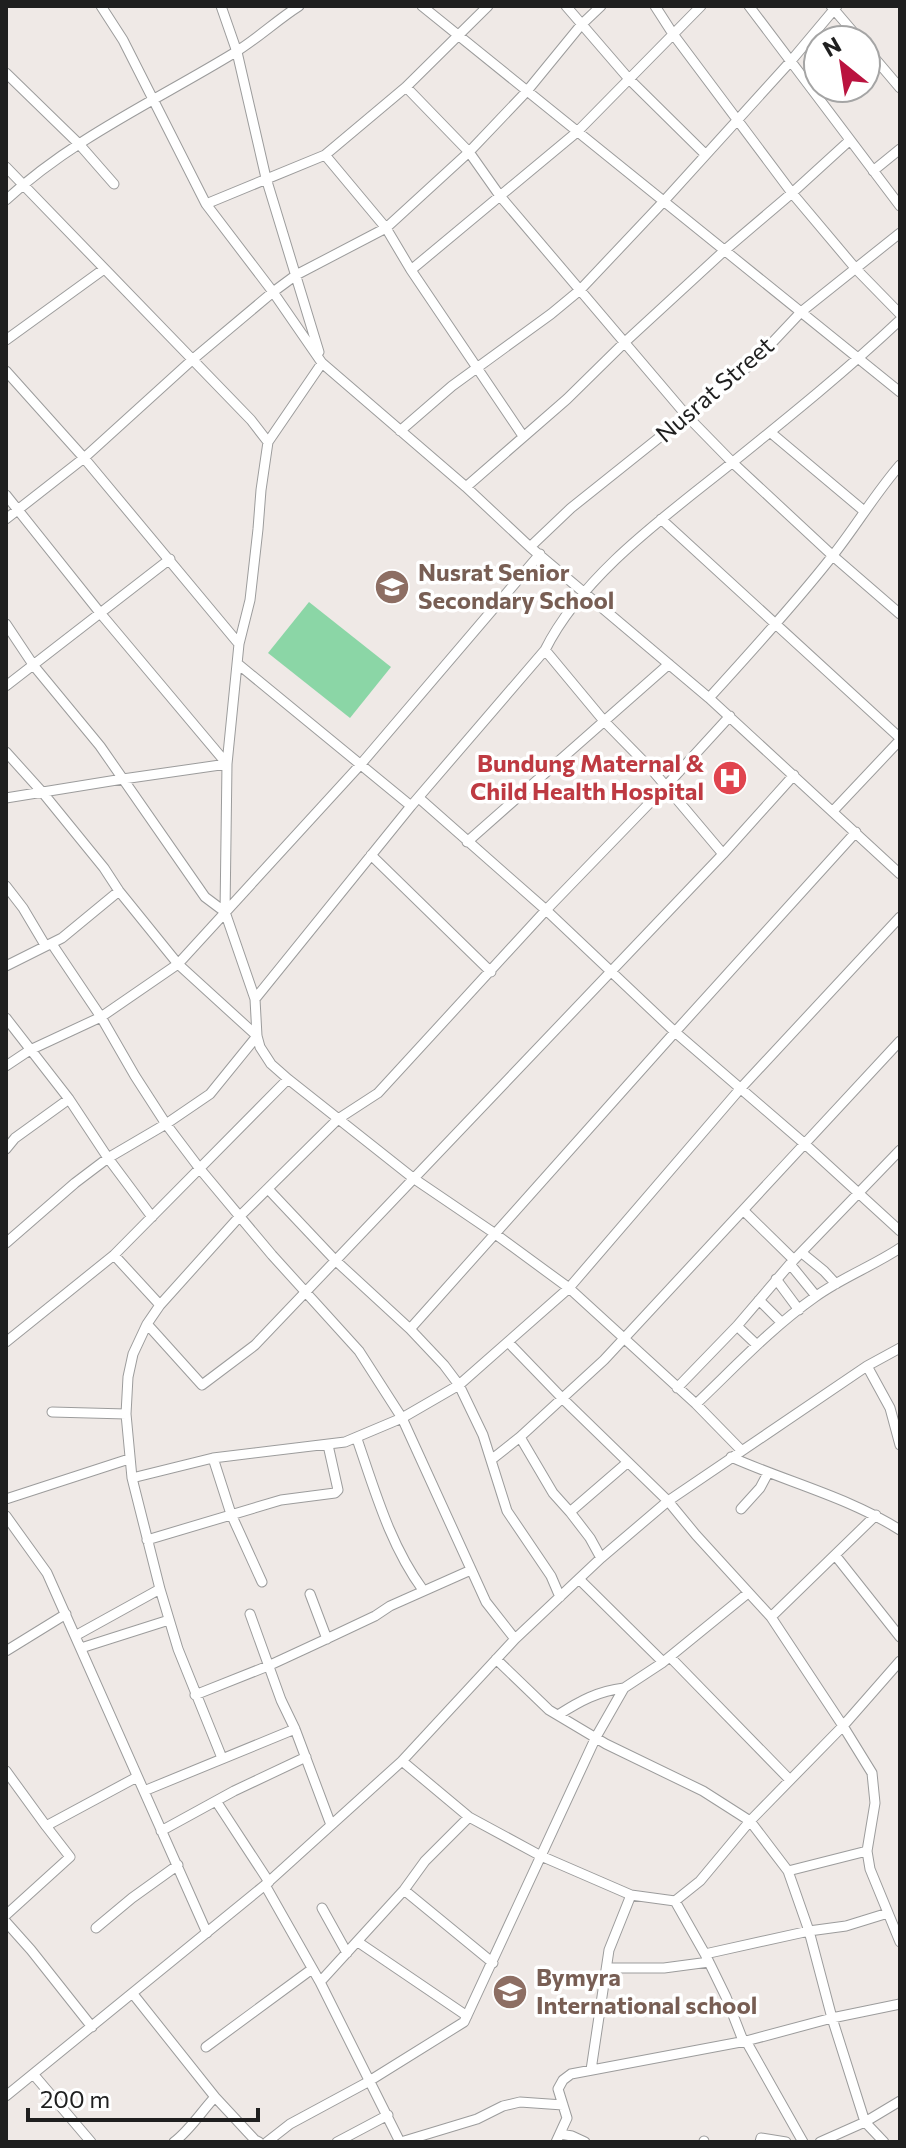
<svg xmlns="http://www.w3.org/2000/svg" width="906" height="2148" font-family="Commissioner,sans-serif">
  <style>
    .pitch { fill: #8bd6a6 }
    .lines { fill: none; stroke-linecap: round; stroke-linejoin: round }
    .minor-casing { stroke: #9c9c9c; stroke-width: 11 }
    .minor { stroke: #fff; stroke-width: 9 }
    .labels { text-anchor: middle; stroke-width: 7; stroke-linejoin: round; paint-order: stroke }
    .street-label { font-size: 24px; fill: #1f1f1f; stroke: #fff }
    .education-label { font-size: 24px; font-weight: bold; fill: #785e54; stroke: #fff; text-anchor: start }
    .health-label { font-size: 24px; font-weight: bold; fill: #be3a42; stroke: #fff; text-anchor: end }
  </style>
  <rect width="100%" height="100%" fill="#efe9e6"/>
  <!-- pitch -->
  <path class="pitch" d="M309 602 391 667 350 718 268 653Z"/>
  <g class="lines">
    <!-- minor casing -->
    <g class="minor-casing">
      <path id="minor" d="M101 6 123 40 206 204 273 292 322 363 466 487 530 547 709 698 900 874
        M221 6 237 52 266 178 319 352
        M422 6 900 392
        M566 6 629 79 705 154
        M655 6 673 34 792 193 856 269 900 314
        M749 6 900 206
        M831 6 860 40
        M866 48 900 88
        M6 73 79 144 114 184
        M406 87 469 152 500 196 687 416 733 463 833 556 900 614
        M325 155 386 228 411 270 523 436
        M6 167 251 420 268 442
        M873 171 900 149
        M6 200C73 138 157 100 234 53 257 39 277 20 299 6
        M206 204 325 155 406 87 488 6
        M411 270 577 132 701 6
        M6 340 104 269
        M322 363 268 442 261 490 258 529 250 600 239 644 227 764 225 912 255 999 257 1036 260 1047 271 1064 288 1079 413 1178 494 1233 569 1288 696 1404 741 1450
        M6 371 84 458 239 644
        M400 431 452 386 551 314 580 290 664 201 790 62 837 6
        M770 432 864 511
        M466 487 567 399 625 342 725 250 792 193 849 141
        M6 495 101 614 227 764
        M6 519 84 458 192 360 273 292 296 275 386 228 469 152 527 91 581 25 601 6
        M661 519 900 738
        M530 547 571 508 755 361 801 312 900 233
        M6 624 34 666 100 746 205 897 225 912
        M545 650C583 574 667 515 733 462 790 416 847 370 900 320
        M238 664 411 806
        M6 686 170 559
        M709 698C751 652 792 607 830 559 855 528 874 495 900 465
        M6 752 43 793 104 868 119 891 178 964 257 1036 210 1094 166 1124 108 1158 75 1183 6 1243
        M6 798 123 779 227 764
        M419 798 546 910 675 1032 806 1145 900 1231
        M833 811 900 740
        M467 842 669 664
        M371 855 491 972
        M6 886 23 908 45 945
        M52 944 101 1017 135 1076 166 1124 200 1169 272 1255 359 1351 402 1418 486 1602 515 1639
        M6 966 62 938 119 891
        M255 999 411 806 545 650 604 721 653 771 723 854
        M6 1018 69 1099 108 1158 152 1217
        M6 1066 30 1050 101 1017 178 964 361 764 540 554
        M6 1149 15 1138 69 1099
        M268 1189 335 1260 410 1329 444 1365 459 1385 483 1435 507 1511 551 1576 560 1597
        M744 1211 794 1260
        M802 1253 824 1271 836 1284
        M114 1255 160 1305
        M790 1264 816 1296
        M776 1279 799 1310
        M759 1300 781 1322
        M147 1324 202 1385 255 1345 723 854 794 775
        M737 1326 757 1345
        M410 1329 675 1032 856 832
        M6 1342 114 1255 288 1079
        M508 1342 563 1399 668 1501 696 1535 771 1617 843 1726 872 1773 875 1803 867 1851 870 1869 900 1942
        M867 1366 890 1408 900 1445
        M677 1388 737 1326 790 1264 900 1150
        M696 1404C735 1367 771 1328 815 1297 841 1278 873 1266 900 1248
        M52 1412 126 1414
        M520 1437 553 1493 570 1512
        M357 1439C375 1491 390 1545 423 1590
        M731 1457C787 1482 848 1497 900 1530
        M213 1458 231 1514 262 1582
        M491 1460 520 1437 604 1360 900 1041
        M132 1478 213 1458 345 1442 402 1418 459 1385 569 1288 740 1089 900 917
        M6 1499 129 1459
        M741 1509 760 1488 768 1473
        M6 1516 47 1573 207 1933
        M147 1540 281 1500 335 1493 338 1490 328 1445
        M835 1555 900 1637
        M601 1558 590 1538 570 1512 628 1462
        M579 1579 663 1662
        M160 1589 178 1649 222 1758
        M310 1594 327 1639
        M250 1614 281 1700 295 1729 331 1825
        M771 1617 876 1515
        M75 1636 160 1589 132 1478 126 1414 128 1377 133 1354 147 1324 160 1305 240 1216 338 1119 378 1093 546 910 666 786 730 716
        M81 1648 169 1620
        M6 1651 66 1614
        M670 1657 790 1780
        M496 1659 549 1710 606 1744 703 1791 750 1821 788 1871 809 1931 832 2018 865 2122 820 2142
        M195 1695 268 1666 322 1641 375 1616 390 1606 471 1570
        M558 1715C580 1701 598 1691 624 1688
        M402 1761 469 1817 541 1856 631 1895 675 1901 700 1881 750 1821 843 1726 900 1661
        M6 1771 46 1826 137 1777
        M144 1791 295 1729
        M216 1801 269 1882
        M161 1831 234 1791 306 1757
        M788 1871 867 1851
        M265 1885 320 1982 400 2142
        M404 1890 493 1963
        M675 1901 705 1954 809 1931 846 1926 888 1913
        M322 1908 347 1953
        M6 1915 70 1857 46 1826
        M6 1922 31 1950 92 2027
        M96 1928 132 1898 178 1865
        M358 1942 467 2016
        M705 1954 726 1997 742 2038 746 2041 803 2142
        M607 1968H664L709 1962
        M320 1982 404 1890 425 1861 469 1817
        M133 1994 215 2097 255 2140 259 2142
        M206 2047 312 1969
        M591 2070 609 1950 631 1895
        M34 2075 91 2142
        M6 2096 265 1885 402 1761 515 1639 601 1558 668 1501 867 1366 900 1348
        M560 2134 572 2136 585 2142
        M174 2142C190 2130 201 2112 215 2097
        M267 2142 290 2124 366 2083 464 2022 596 1737 624 1688 662 1663 748 1593
        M337 2142 388 2115
        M401 2142 477 2119 503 2106 520 2102 563 2105
        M556 2142 567 2118 558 2089 563 2080 571 2074 746 2041 832 2018 900 2004
        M704 2142V2141
        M760 2142 761 2138 786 2142
        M884 2142 865 2122 900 2101"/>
    </g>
    <!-- minor -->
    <use href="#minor" class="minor"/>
  </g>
  <!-- icons -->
  <defs>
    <g id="school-disc" transform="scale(1.8)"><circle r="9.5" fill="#8d6e63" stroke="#fff"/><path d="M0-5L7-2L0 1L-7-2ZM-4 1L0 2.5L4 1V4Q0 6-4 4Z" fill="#fff"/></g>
    <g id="hospital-disc" transform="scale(1.8)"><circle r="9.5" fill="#e0444e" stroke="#fff"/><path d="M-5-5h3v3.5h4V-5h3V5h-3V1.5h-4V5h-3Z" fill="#fff"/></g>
  </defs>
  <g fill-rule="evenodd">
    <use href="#school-disc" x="392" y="587"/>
    <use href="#hospital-disc" x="730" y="778"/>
    <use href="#school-disc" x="510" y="1992"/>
  </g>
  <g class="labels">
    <!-- street labels -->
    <g class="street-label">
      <text transform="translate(715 390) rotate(-41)" y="8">Nusrat Street</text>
    </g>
    <!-- education labels -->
    <g class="education-label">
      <text x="418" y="581">Nusrat Senior<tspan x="418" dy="28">Secondary School</tspan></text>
      <text x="536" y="1986">Bymyra<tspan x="536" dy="28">International school</tspan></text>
    </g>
    <!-- health labels -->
    <g class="health-label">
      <text x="704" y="772">Bundung Maternal &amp;<tspan x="704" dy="28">Child Health Hospital</tspan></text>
    </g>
  </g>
  <!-- border -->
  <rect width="906" height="2148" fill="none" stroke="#1f1f1f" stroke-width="16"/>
  <!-- north arrow -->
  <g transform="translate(842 64) rotate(330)"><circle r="38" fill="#ffffff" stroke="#a5a5a5" stroke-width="2"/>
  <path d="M0-6L14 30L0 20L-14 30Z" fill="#ba133f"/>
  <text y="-12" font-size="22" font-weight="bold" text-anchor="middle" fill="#1f1f1f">N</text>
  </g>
  <!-- scale -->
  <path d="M28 2108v12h230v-12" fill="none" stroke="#1f1f1f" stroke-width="4"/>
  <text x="40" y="2108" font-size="24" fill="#1f1f1f" stroke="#ffffff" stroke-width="6" paint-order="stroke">200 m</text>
</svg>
